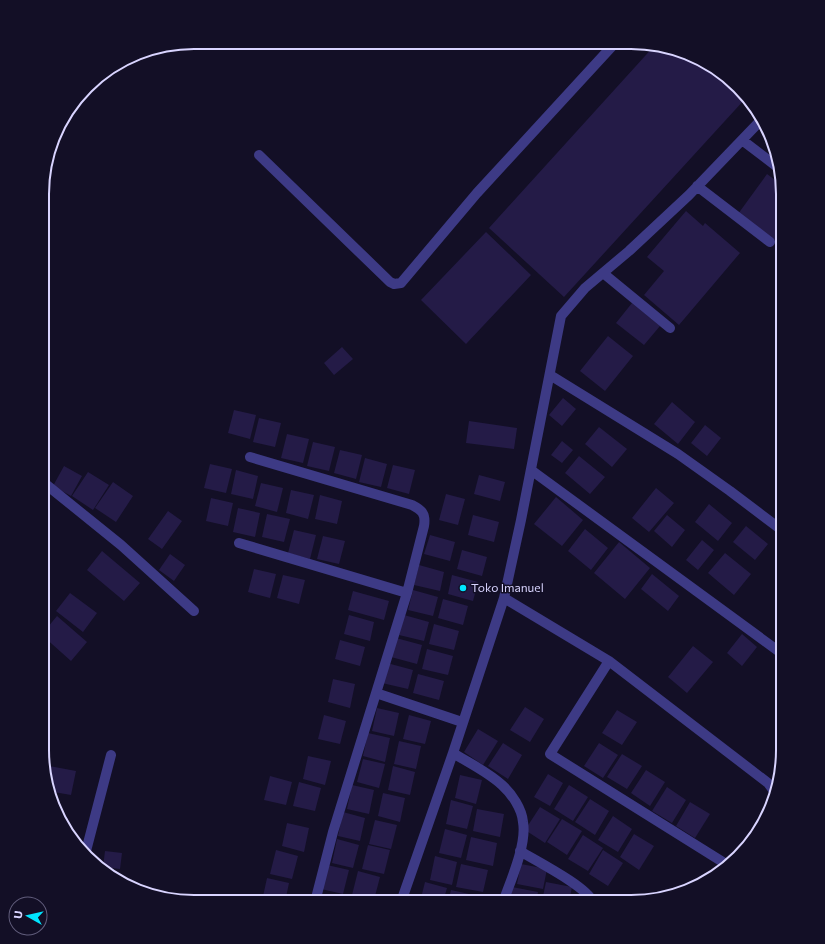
<svg xmlns="http://www.w3.org/2000/svg" width="825" height="944" font-family="Commissioner,sans-serif">
  <style>
    .building { fill: #241b47 }
    .lines { fill: none; stroke-linecap: round; stroke-linejoin: round }
    .lane { stroke: #3d3a85; stroke-width: 10 }
    .street { stroke: #3d3a85; stroke-width: 10 }
    .poi-dot { fill: #00e5ff; stroke: #130f26; stroke-width: 1.5 }
    .labels { text-anchor: middle; stroke-width: 3; stroke-linejoin: round; paint-order: stroke }
    .poi-label { font-size: 12px; fill: #d9d4ff; stroke: #130f26; text-anchor: start }
    .rim { fill: none; stroke: #d9d4ff; stroke-width: 2 }
  </style>
  <rect width="100%" height="100%" fill="#130f26"/>
  <!-- building -->
  <path class="building" d="M655 45 715 68 745 99 564 297 489 228Z
    M767 174 782 185 783 233 777 242 738 214Z
    M686 211 703 226 705 223 740 253 679 325 644 295 664 271 647 257Z
    M486 232 531 275 466 344 421 300Z
    M632 303 660 326 644 345 616 323Z
    M608 336 633 356 605 391 580 371Z
    M342 347 353 359 334 375 324 363Z
    M563 398 576 409 562 426 549 415Z
    M672 402 695 422 678 444 654 424Z
    M234 410 256 415 250 439 228 433Z
    M259 418 281 423 275 447 253 442Z
    M469 421 517 428 514 449 466 443Z
    M705 425 721 438 707 456 691 443Z
    M599 427 627 449 612 467 585 444Z
    M287 434 309 439 303 463 281 458Z
    M562 441 573 450 562 463 551 455Z
    M313 442 335 447 329 471 307 466Z
    M44 446 48 449 43 456Z
    M340 450 362 455 356 479 334 473Z
    M579 456 605 477 590 494 565 473Z
    M365 458 387 464 381 487 359 482Z
    M210 464 232 469 226 493 204 488Z
    M393 465 415 470 409 494 387 488Z
    M64 466 82 476 71 496 53 486Z
    M236 470 258 476 253 499 231 494Z
    M88 472 109 485 93 510 72 496Z
    M479 475 505 482 500 501 474 494Z
    M113 482 133 496 116 522 95 508Z
    M261 483 283 488 277 512 255 506Z
    M656 488 674 503 649 532 632 518Z
    M291 490 314 495 308 519 286 513Z
    M446 494 465 499 458 525 439 520Z
    M320 495 342 501 337 524 315 519Z
    M556 497 583 520 562 546 534 524Z
    M211 498 233 503 228 526 206 521Z
    M709 504 732 523 718 541 695 522Z
    M238 508 260 513 255 537 233 532Z
    M168 511 182 521 162 549 148 539Z
    M267 514 290 519 284 542 262 537Z
    M473 515 499 522 494 542 468 535Z
    M667 515 685 530 672 547 654 531Z
    M746 526 768 544 755 560 733 542Z
    M585 529 608 548 591 570 568 551Z
    M294 530 316 535 310 559 288 553Z
    M430 535 455 542 450 561 424 554Z
    M323 536 345 541 339 564 317 559Z
    M702 540 714 550 698 570 686 560Z
    M619 542 650 568 625 599 594 573Z
    M462 550 487 557 482 576 457 569Z
    M102 551 140 583 124 601 87 570Z
    M725 553 751 574 734 595 708 573Z
    M170 554 185 565 174 581 159 570Z
    M419 565 444 572 440 591 414 585Z
    M254 569 276 574 270 598 248 592Z
    M652 574 679 596 668 611 641 589Z
    M283 575 305 580 299 604 277 598Z
    M452 575 478 582 473 601 448 594Z
    M413 590 438 597 433 616 408 610Z
    M353 591 389 601 384 620 348 610Z
    M70 593 97 613 83 632 56 611Z
    M443 599 468 606 463 625 438 618Z
    M349 615 374 622 370 641 344 634Z
    M404 615 429 622 424 641 399 635Z
    M57 616 87 642 71 661 43 636V633Z
    M434 624 459 631 454 650 429 644Z
    M742 634 757 647 742 666 727 653Z
    M396 638 422 645 417 664 391 657Z
    M340 640 365 647 360 666 335 659Z
    M693 646 713 662 687 693 668 677Z
    M427 649 453 656 448 675 422 669Z
    M387 663 413 670 408 689 382 683Z
    M418 674 444 681 439 700 413 693Z
    M333 679 355 684 350 708 328 702Z
    M525 707 544 719 530 742 510 730Z
    M377 708 399 713 394 736 372 731Z
    M617 710 637 722 622 745 602 733Z
    M324 715 346 721 340 744 318 739Z
    M409 715 431 721 425 744 403 739Z
    M478 729 498 741 483 765 464 752Z
    M368 733 390 738 385 762 363 756Z
    M399 741 421 746 416 769 394 764Z
    M503 743 522 755 508 779 488 766Z
    M599 743 618 755 603 778 584 766Z
    M622 754 642 766 627 789 607 777Z
    M308 756 331 761 325 785 303 779Z
    M363 759 385 764 379 788 357 782Z
    M44 765 76 771 71 795 48 791Z
    M393 766 415 772 410 795 388 790Z
    M646 770 665 782 650 806 631 793Z
    M548 774 563 783 550 806 534 797Z
    M460 775 482 780 476 804 455 798Z
    M270 776 292 782 286 805 264 800Z
    M299 782 321 788 315 811 293 806Z
    M352 785 374 790 369 814 347 809Z
    M569 785 588 797 573 821 554 809Z
    M667 787 686 800 672 823 652 811Z
    M383 793 405 798 400 822 378 816Z
    M590 799 609 811 595 835 575 822Z
    M451 800 473 806 467 829 446 824Z
    M690 802 710 814 695 838 676 826Z
    M540 807 560 819 545 843 525 830Z
    M477 809 504 814 500 837 473 831Z
    M343 812 365 818 360 841 338 836Z
    M58 815 68 818 65 829 63 826Z
    M613 816 632 829 618 852 598 840Z
    M562 819 582 831 567 855 547 842Z
    M375 820 397 825 391 849 369 844Z
    M287 823 309 828 304 852 282 846Z
    M445 829 467 835 461 858 439 853Z
    M634 834 654 846 639 870 620 857Z
    M583 835 603 848 588 871 568 859Z
    M471 837 497 843 493 866 466 860Z
    M337 839 359 845 353 868 332 863Z
    M368 845 390 850 384 874 362 869Z
    M276 850 298 856 292 879 270 874Z
    M603 850 623 863 608 886 589 874Z
    M105 851 122 853 120 869 103 867Z
    M435 856 457 862 452 885 430 880Z
    M461 864 488 870 483 892 456 887Z
    M521 864 547 869 543 889 517 884Z
    M327 865 349 870 343 894 321 889Z
    M358 871 380 877 374 900 352 895Z
    M267 878 289 883 285 902 262 901Z
    M425 882 447 888 443 902H420Z
    M546 882 572 887 569 902 542 901Z
    M512 887 538 892 536 902H509Z
    M451 890 478 896 477 902H448Z
    M320 895 342 900V902H319Z
    M349 899 359 901V902H348Z"/>
  <g class="lines">
    <!-- lane -->
    <path class="lane" d="M259 155 390 282 394 284 401 283 477 193 615 43"/>
    <!-- street -->
    <path class="street" d="M742 140 780 169
      M697 186 770 242
      M603 273 670 328
      M550 375 678 454 730 491 783 531
      M250 457 412 505C422 510 426 514 424 526L407 593 333 832 315 902
      M531 470 781 653 783 652
      M43 482 121 545 194 611
      M239 543 407 593
      M504 598 609 661 768 783 774 791 775 799
      M609 661 550 754 726 864
      M376 693 462 722
      M453 753C469 763 488 772 502 785 512 794 522 809 523 822 527 844 511 880 503 902
      M86 851 111 755
      M520 851C536 861 586 886 593 902
      M401 902 453 753 504 598 521 520 561 316 585 288 629 251 689 195 763 118"/>
  </g>
  <!-- markers -->
  <circle class="poi-dot" cx="463" cy="588" r="4"/>
  <g class="labels">
    <!-- poi labels -->
    <g class="poi-label">
      <text x="471" y="592">Toko Imanuel</text>
    </g>
  </g>
  <!-- crop -->
  <path d="M0 0H825V944H0ZM194 49H631A145 145 0 0 1 776 194V750A145 145 0 0 1 631 895H194A145 145 0 0 1 49 750V194A145 145 0 0 1 194 49Z" fill="#130f26" fill-rule="evenodd"/>
  <path class="rim" d="M194 49H631A145 145 0 0 1 776 194V750A145 145 0 0 1 631 895H194A145 145 0 0 1 49 750V194A145 145 0 0 1 194 49Z"/>
  <!-- north arrow -->
  <g transform="translate(28 916) rotate(278)"><circle r="19" fill="#130f26" stroke="#625e7d"/>
  <path d="M0-3L7 15L0 10L-7 15Z" fill="#00e5ff"/>
  <text y="-6" font-size="11" font-weight="bold" text-anchor="middle" fill="#d9d4ff">U</text>
  </g>
</svg>
